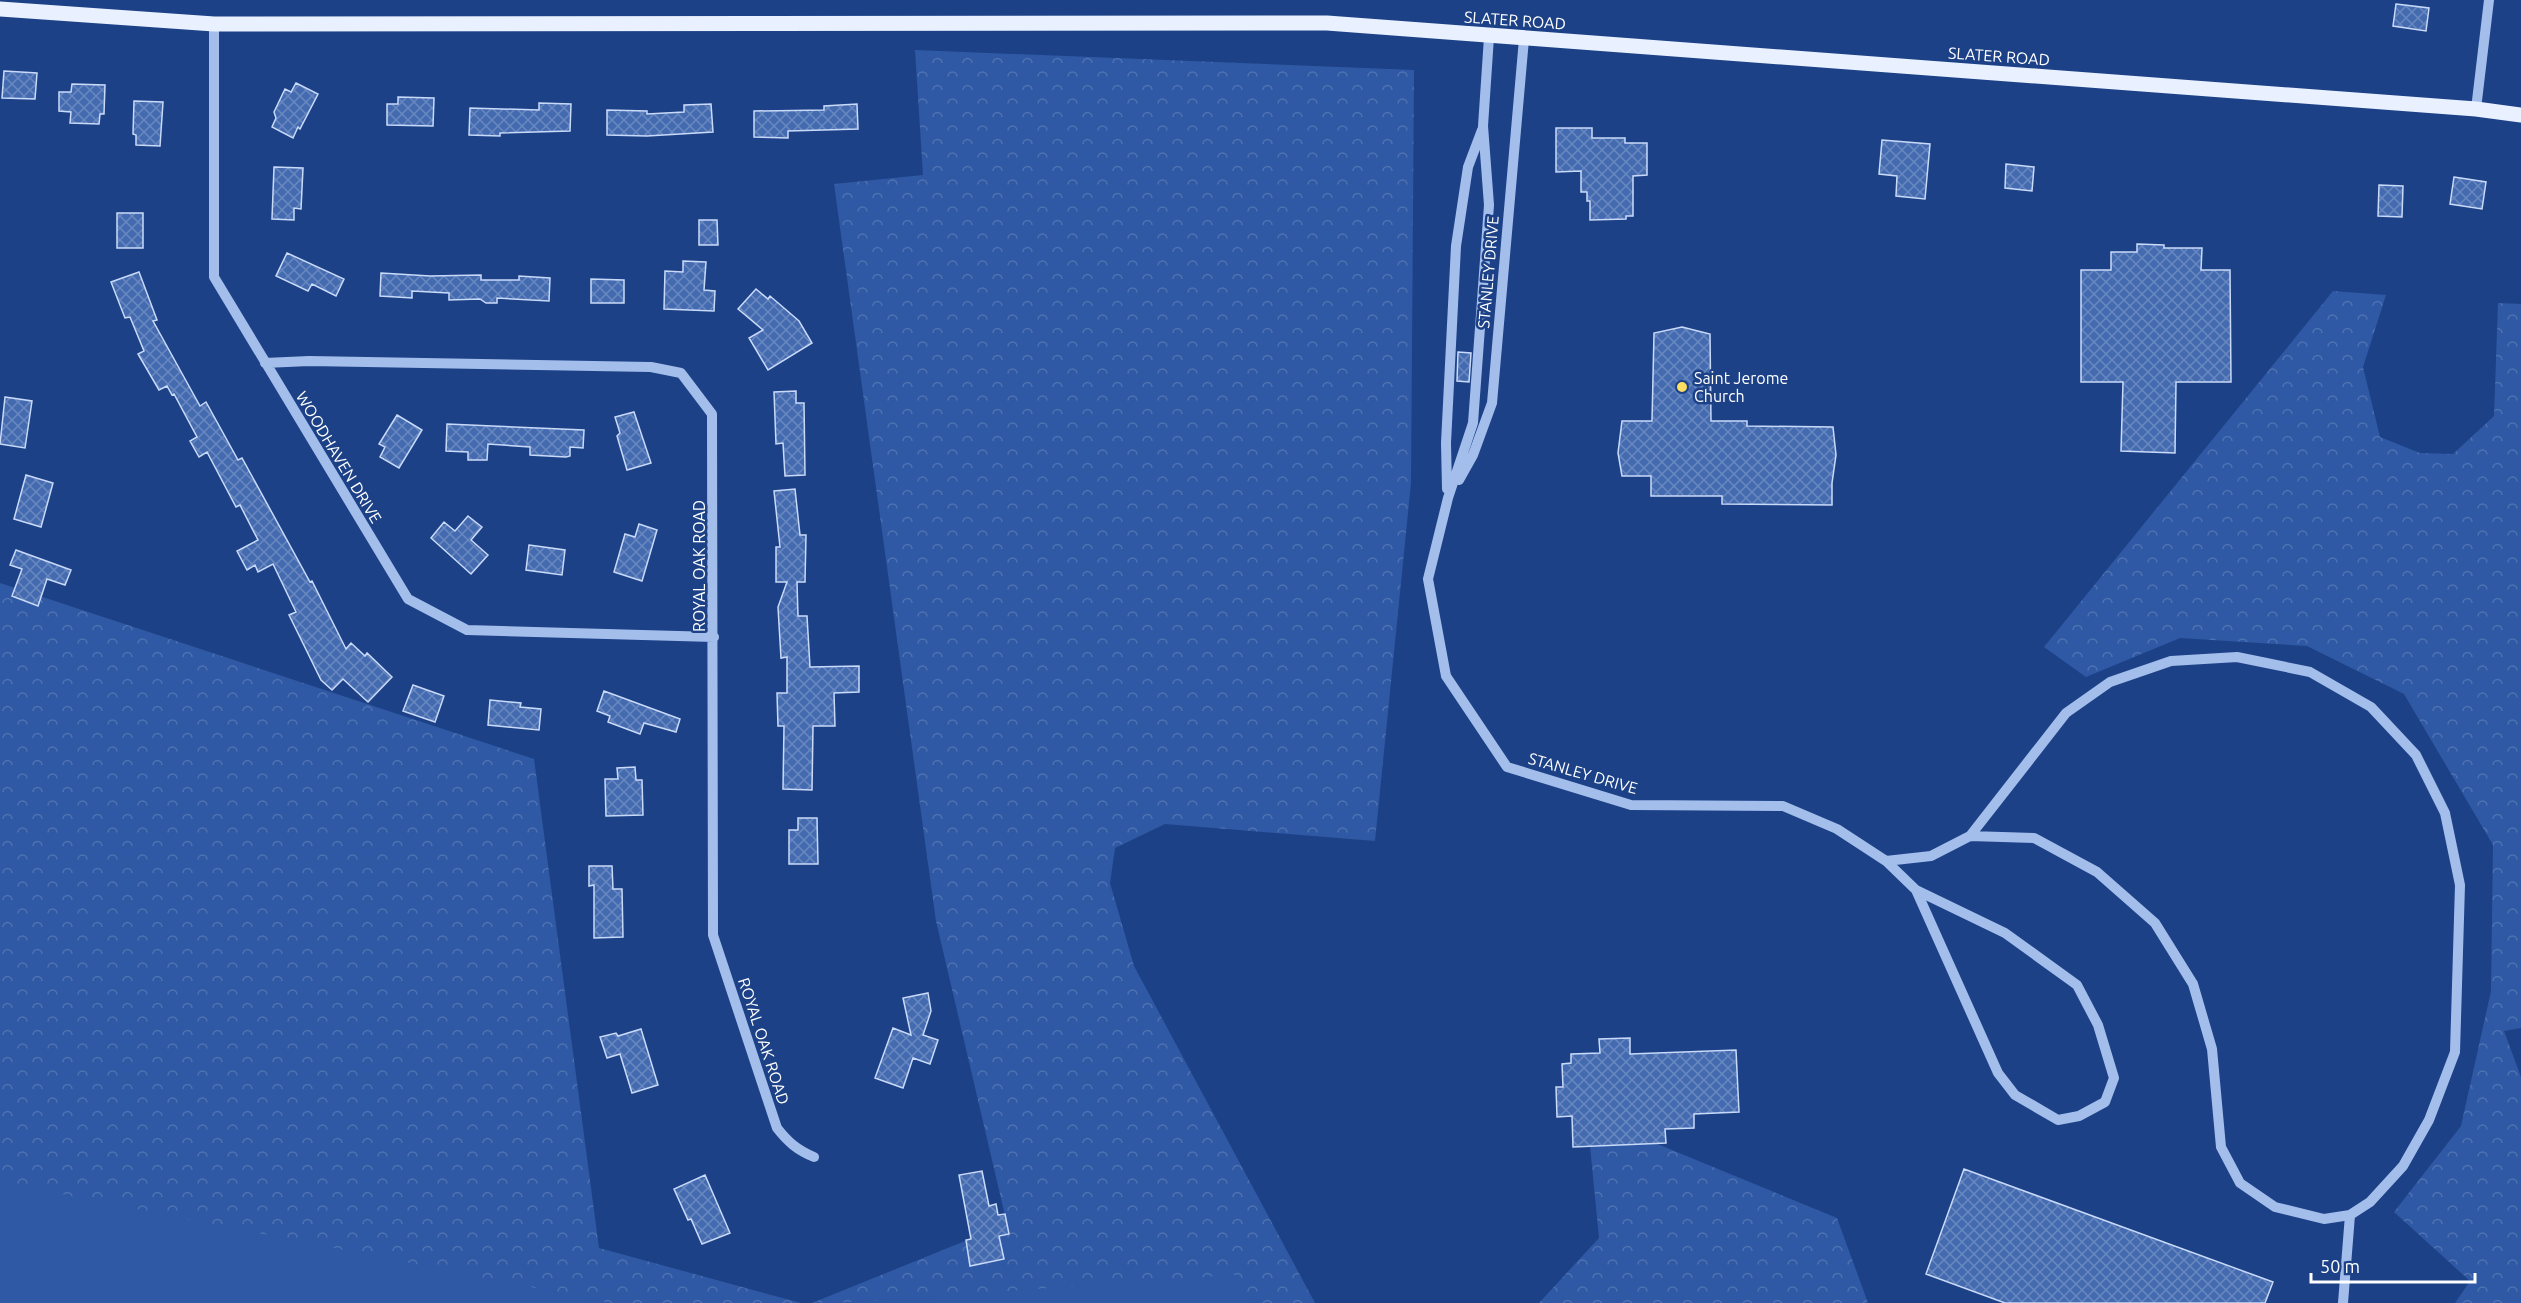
<svg xmlns="http://www.w3.org/2000/svg" width="2521" height="1303" font-family="Ubuntu,sans-serif">
  <style>
    .forest { fill: url(#forest-crowns) }
    .park { fill: #2f59a5 }
    .building { fill: url(#building-cross-hatch); stroke: #c9daf9; stroke-width: 1.5 }
    .lines { fill: none; stroke-linecap: round; stroke-linejoin: round }
    .minor { stroke: #a4beec; stroke-width: 10 }
    .major { stroke: #e9f0ff; stroke-width: 15 }
    .poi-dot { fill: #fcde62; stroke: #1c4187; stroke-width: 2 }
    .labels { text-anchor: middle; stroke-width: 5; stroke-linejoin: round; paint-order: stroke }
    .street-label { font-size: 16px; fill: #fff; stroke: #1c4187 }
    .poi-label { font-size: 16px; fill: #fff; stroke: #1c4187; text-anchor: start }
  </style>
  <defs>
    <pattern id="forest-crowns" width="20" height="18" patternUnits="userSpaceOnUse" patternTransform="scale(1.5)"><rect width="20" height="18" fill="#2f59a5"/><path d="M2 6a3 3 0 1 1 6 0M12 15a3 3 0 1 1 6 0" fill="none" stroke="#4e72b2"/></pattern>
    <pattern id="building-cross-hatch" width="8" height="8" patternUnits="userSpaceOnUse" patternTransform="scale(1.5)"><rect width="8" height="8" fill="#446ab0"/><path d="M0 0l8 8M0 8l8-8" fill="none" stroke="#6988c0"/></pattern>
  </defs>
  <rect width="100%" height="100%" fill="#1c4187"/>
  <!-- forest -->
  <path class="forest" d="M915 50 1414 70 1411 483 1375 841 1165 824 1115 848 1110 883 1134 966 1315 1303H812L1007 1224 936 921 834 184 923 175Z
    M2333 291 2386 295 2363 367 2380 437 2420 453 2453 454 2494 416 2498 303 2521 304V1028L2504 1031 2521 1077V1303H2455L2470 1281 2394 1212 2461 1126 2491 991 2493 845 2404 694 2307 646 2180 638 2086 677 2044 647Z
    M0 583 534 759 599 1248 801 1303H0Z
    M1587 1115 1837 1218 1868 1303H1539L1599 1238Z"/>
  <!-- park -->
  <path class="park" d="M0 1182 611 1303H0Z
    M1235 1275 1253 1303H837Z"/>
  <!-- building -->
  <path class="building" d="M2396 4 2429 8 2426 31 2393 26Z
    M4 71 37 73 35 99 2 98Z
    M296 83 318 94 300 129 298 127 293 138 272 127 276 118 274 112 285 89 291 92Z
    M72 84 105 85 104 114H100L99 124 70 123 71 112 59 111V92H71Z
    M398 97 434 98 433 126 387 125V104H398Z
    M134 101 163 102 160 146 136 145V135L133 134Z
    M539 103 571 104 570 131 500 133V136L469 135 470 108 539 110Z
    M711 104 713 132 647 136 607 135V110L647 111V114L684 112V105Z
    M857 104 858 129 788 131V138L754 137V111L824 110V106Z
    M1556 128H1592V138H1625V143H1647V175L1633 176V216H1626V219L1590 220V201H1587V192H1581V171L1556 172Z
    M1882 140 1930 144 1925 199 1896 196 1897 176 1879 174Z
    M2006 164 2034 167 2032 191 2005 188Z
    M274 167 303 168 301 209 294 208V220L272 219Z
    M2454 177 2486 182 2482 209 2450 204Z
    M2379 185 2403 186 2402 217 2378 216Z
    M117 213H143V248H117Z
    M699 220H717L718 245H699Z
    M2137 244 2164 245V248H2202L2201 270H2230L2231 382H2176L2175 453 2121 451 2123 382H2081V270H2111V252H2137Z
    M287 253 344 279 336 296 312 284 308 291 276 276Z
    M683 261 706 262 704 290 715 291 714 311 664 309 665 271 683 272Z
    M139 272 157 320 153 321 200 406 206 402 238 460 242 458 310 582 312 581 346 649 351 643 365 656 367 653 392 677 368 702 343 679 332 690 321 680 289 615 296 612 273 564 258 572 255 565 247 570 237 551 258 540 240 505 236 507 207 452 199 457 190 441 197 437 174 394 172 395 167 386 159 390 138 354 144 351 130 317 125 318 111 282Z
    M381 273 430 276 481 275V280H519V276L550 278 549 301 497 298V303H486L480 299 449 300V293L412 291V298L380 296Z
    M591 279 624 280V303H591Z
    M756 289 768 299 770 296 799 321 812 343 768 370 749 338 763 330 738 309Z
    M1682 327 1710 334 1711 421H1747V426L1833 427 1836 455 1832 483V505L1722 504V496H1651V476H1622L1618 453 1622 421H1652L1654 333Z
    M1458 352 1471 353 1469 382 1457 381Z
    M796 391V403H804L805 475 785 476 783 443 776 444 774 392Z
    M5 397 32 401 25 448 0 444Z
    M634 412 651 463 627 470 617 436 620 433 615 417Z
    M397 415 422 430 399 468 380 457 385 447 379 444Z
    M447 424 584 430 583 448 570 447V456L566 457 530 455V447L488 444 487 460H468V452L446 451Z
    M26 475 53 483 41 527 14 519Z
    M795 489 800 535H806L805 582H797L798 616H807L810 667 859 666V692L834 693 835 726H813L812 790 783 789 784 726H778L777 693H787V657L781 658 778 607 787 582H776V547H780L774 491Z
    M468 516 482 527 471 540 488 555 471 574 431 538 444 522 455 531Z
    M639 524 657 530 642 581 614 572 625 534 635 537Z
    M529 545 565 550 562 575 526 570Z
    M16 550 71 570 65 585 47 579 38 606 12 596 22 569 10 565Z
    M413 685 444 696 435 722 403 711Z
    M604 691 680 719 676 732 644 723 640 734 608 722 610 716 597 711Z
    M490 700 521 703 520 707 541 709 539 730 488 725Z
    M635 767 636 780H642L643 815 606 816 605 779H618L617 768Z
    M798 818H817L818 864H789V830H798Z
    M589 866H612L613 889H622L623 937 594 938V885L589 886Z
    M928 993 931 1011 923 1035 938 1040 930 1064 913 1058 903 1088 875 1078 893 1028 911 1035 903 998Z
    M641 1029 658 1085 632 1093 620 1054 607 1058 600 1037 616 1033 618 1036Z
    M1630 1038V1054L1736 1050 1739 1112 1694 1114V1128L1665 1129 1666 1143 1573 1147 1572 1116 1557 1117 1556 1087H1563L1562 1064 1571 1063V1054L1600 1053 1599 1039Z
    M1964 1169 2273 1282 2265 1303H2005L1926 1274Z
    M982 1171 989 1206 996 1204 998 1215 1005 1214 1009 1234 999 1236 1004 1259 970 1266 966 1240 971 1239 959 1175Z
    M705 1175 730 1233 702 1244 691 1219 688 1220 674 1189Z"/>
  <g class="lines">
    <!-- minor -->
    <path class="minor" d="M214 24V277L408 599 467 630 714 637
      M1489 37 1483 126 1489 205 1473 423 1448 498 1428 579 1446 676 1507 767 1631 805 1783 806 1837 829 1886 861 1916 890 1998 1073 2015 1095 2058 1120 2079 1116 2105 1102 2114 1078 2098 1025 2077 985 2005 933 1916 890
      M2476 109 2489 0
      M265 363 309 361 651 367 681 373 712 414 713 935 777 1128C788 1142 797 1150 814 1157
      M1459 480 1473 455 1492 403 1524 39
      M1447 489 1446 443 1456 246 1468 167 1482 130
      M1886 861 1931 856 1970 836 2066 713 2110 682 2171 661 2237 657 2310 672 2371 707 2416 755 2445 813 2460 885 2455 1052 2429 1120 2403 1166 2370 1202 2350 1215 2324 1219 2275 1207 2240 1183 2221 1147 2212 1049 2193 984 2155 923 2097 872 2034 838 1970 836
      M2343 1303 2350 1215"/>
    <!-- major -->
    <path class="major" d="M0 9 214 24 1327 23 2476 109 2521 115"/>
  </g>
  <!-- markers -->
  <circle class="poi-dot" cx="1682" cy="387" r="6"/>
  <g class="labels">
    <!-- street labels -->
    <g class="street-label">
      <text transform="translate(1515 20) rotate(4)" y="6">SLATER ROAD</text>
      <text transform="translate(1999 56) rotate(4)" y="6">SLATER ROAD</text>
      <text transform="translate(1488 272) rotate(-85)" y="6">STANLEY DRIVE</text>
      <text transform="translate(339 457) rotate(59)" y="6">WOODHAVEN DRIVE</text>
      <text transform="translate(699 566) rotate(-90)" y="6">ROYAL OAK ROAD</text>
      <text transform="translate(1583 773) rotate(16)" y="6">STANLEY DRIVE</text>
      <text transform="translate(764 1041) rotate(72)" y="6">ROYAL OAK ROAD</text>
    </g>
    <!-- poi labels -->
    <g class="poi-label">
      <text x="1694" y="384">Saint Jerome<tspan x="1694" dy="18">Church</tspan></text>
    </g>
  </g>
  <!-- scale -->
  <path d="M2311 1273v9h164v-9" fill="none" stroke="#ffffff" stroke-width="3"/>
  <text x="2320" y="1273" font-size="18" fill="#ffffff" stroke="#1c4187" stroke-width="4.5" paint-order="stroke">50 m</text>
</svg>
